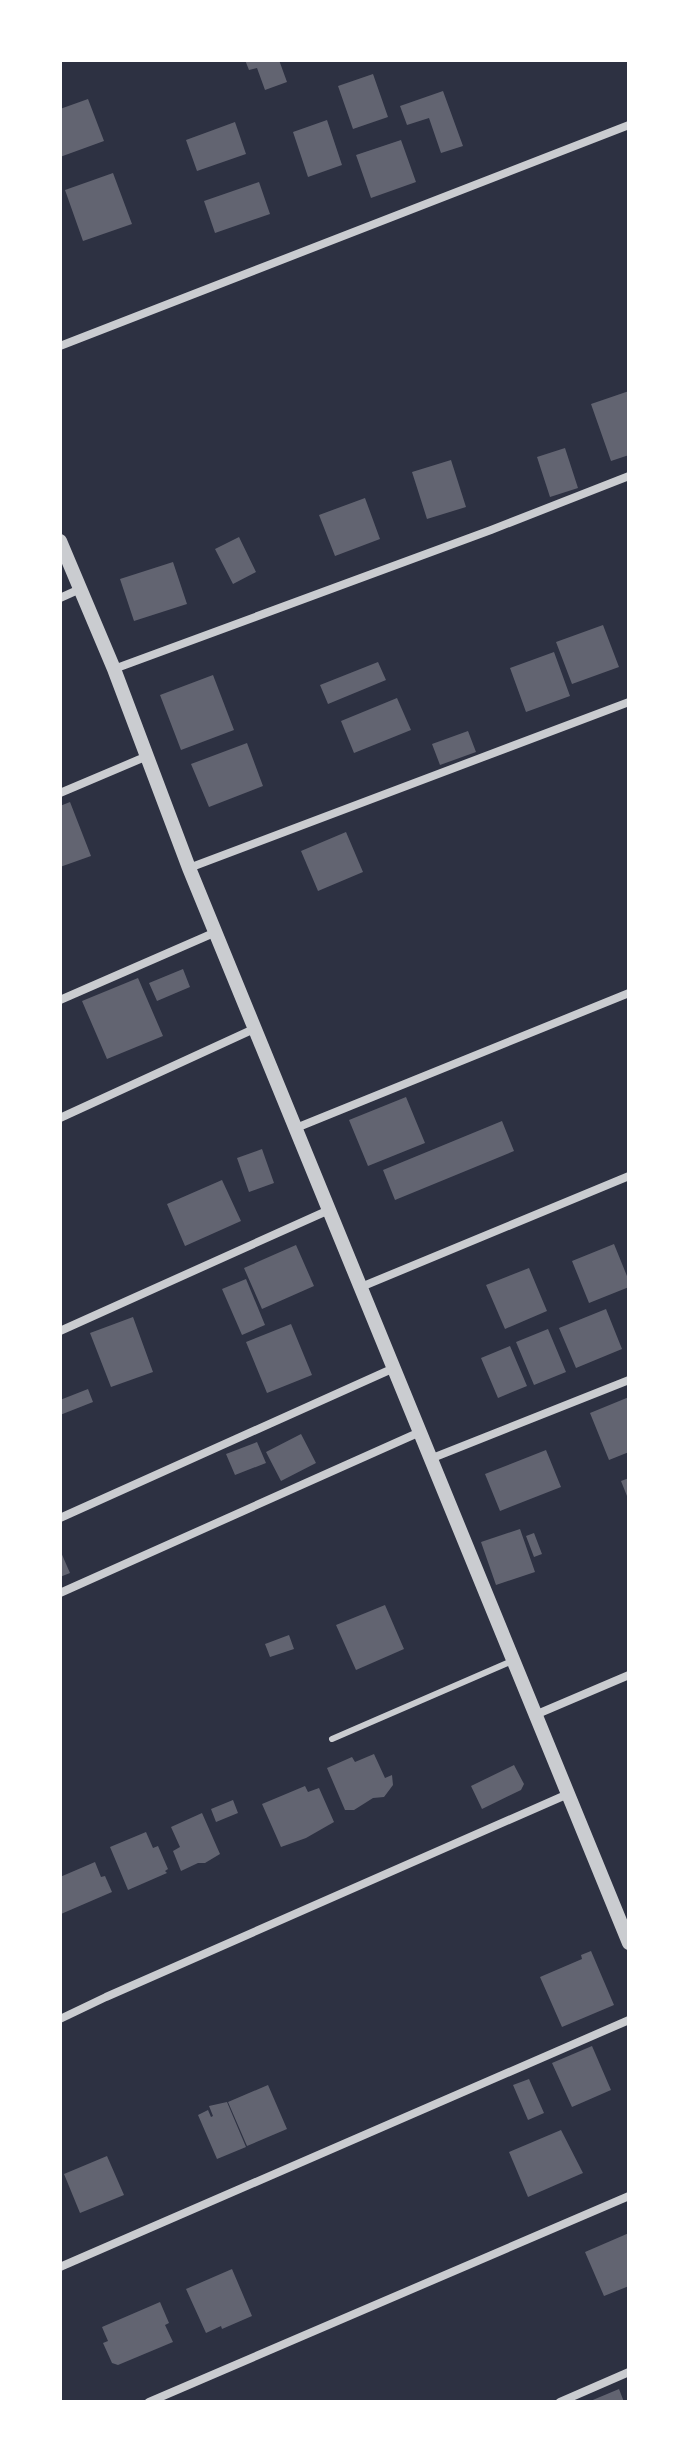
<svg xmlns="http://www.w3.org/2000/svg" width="689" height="2462" font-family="'Public Sans',sans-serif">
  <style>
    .building { fill: #626471 }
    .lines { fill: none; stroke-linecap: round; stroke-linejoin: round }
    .service { stroke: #caccd0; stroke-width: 6 }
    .minor { stroke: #caccd0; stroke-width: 8 }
    .tertiary { stroke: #caccd0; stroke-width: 14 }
  </style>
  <rect width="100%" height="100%" fill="#2d3142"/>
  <!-- building -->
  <path class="building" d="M245 60H279L287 82 265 90 257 68 249 70Z
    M373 74 388 117 353 129 338 86Z
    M443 91 463 146 441 153 429 118 407 125 400 106Z
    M88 99 104 141 60 157V109Z
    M327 120 342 165 308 177 293 132Z
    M235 122 246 154 197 171 186 140Z
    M401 140 416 182 371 198 356 155Z
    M113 173 132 224 83 241 65 190Z
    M259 182 270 214 215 233 204 201Z
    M629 391V455L611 461 591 404Z
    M565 448 578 488 550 497 537 457Z
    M451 460 466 507 427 519 412 472Z
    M365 498 380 539 335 556 319 515Z
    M239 537 256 572 233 584 215 549Z
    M173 562 187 604 134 621 120 579Z
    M603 625 619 667 572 684 556 642Z
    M554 652 570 696 526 712 510 668Z
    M378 662 386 680 328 704 320 685Z
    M213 675 234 730 181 750 160 695Z
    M397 698 411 730 354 753 341 721Z
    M468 731 476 752 440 765 432 744Z
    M247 743 263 786 209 807 191 764Z
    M70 802 91 856 60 867V806Z
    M346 832 363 872 318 891 301 851Z
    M183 969 190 987 157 1001 149 983Z
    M138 978 163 1036 107 1059 82 1001Z
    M406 1097 425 1143 368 1166 349 1120Z
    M502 1121 514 1151 395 1200 383 1170Z
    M262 1149 274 1183 249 1192 237 1158Z
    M222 1180 241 1221 185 1246 167 1204Z
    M614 1244 629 1281V1287L589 1303 572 1261Z
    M296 1245 314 1286 262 1309 244 1268Z
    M529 1268 547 1311 505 1329 486 1285Z
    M246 1279 265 1325 242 1335 222 1289Z
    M606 1309 622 1349 576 1368 559 1328Z
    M133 1317 153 1372 111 1387 90 1333Z
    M291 1324 312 1375 267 1393 246 1342Z
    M548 1329 566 1372 534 1385 516 1342Z
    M510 1346 527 1386 498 1398 481 1358Z
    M88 1389 93 1402 60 1415V1400Z
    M629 1397V1452L609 1460 590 1413Z
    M301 1434 316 1463 281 1481 266 1452Z
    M257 1442 266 1463 235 1475 226 1454Z
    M546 1450 561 1487 500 1511 485 1474Z
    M629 1478V1501L621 1481Z
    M520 1529 535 1572 496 1585 481 1542Z
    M534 1533 542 1554 534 1557 526 1536Z
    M60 1550 70 1573 60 1577Z
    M385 1605 404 1649 356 1670 336 1625Z
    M289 1635 294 1649 270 1657 265 1644Z
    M374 1754 385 1778 392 1775 393 1785 384 1797 373 1798 354 1810H345L327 1768 352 1757 355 1762Z
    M514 1765 524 1784 521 1790 482 1809 471 1786Z
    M305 1786 308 1792 319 1788 334 1822 306 1838 281 1847 262 1804Z
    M233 1800 238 1813 216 1822 211 1809Z
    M202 1813 220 1854 205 1863H198L181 1871 173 1851 180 1847 171 1827Z
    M146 1832 153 1848 158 1846 168 1869 165 1871 167 1873 128 1890 110 1847Z
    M95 1862 101 1877 105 1876 112 1892 61 1914 60 1877Z
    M591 1951 614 2005 562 2027 540 1977 582 1959 581 1955Z
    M592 2046 611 2090 572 2107 552 2063Z
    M529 2079 544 2113 528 2120 513 2085Z
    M268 2085 287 2129 247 2146 228 2102Z
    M227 2102 246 2147 217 2159 198 2115 208 2110 211 2117 213 2116 209 2106Z
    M561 2130 583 2173 528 2197 509 2152Z
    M107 2156 124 2195 80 2213 64 2174Z
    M629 2233V2286L604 2296 585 2252Z
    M232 2269 252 2316 222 2329 221 2326 206 2333 186 2289Z
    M160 2302 169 2323 165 2325 173 2342 118 2365 112 2363 103 2343 108 2341 102 2327Z
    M619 2389 624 2402H588Z"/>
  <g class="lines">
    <!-- service -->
    <path class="service" d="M332 1739 512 1661"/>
    <!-- minor -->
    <path class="minor" d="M60 346 629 125
      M60 598 80 589
      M114 669 491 530 629 476
      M60 793 145 757
      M189 868 629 702
      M60 1000 216 932
      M60 1118 256 1028
      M296 1128 629 993
      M361 1287 629 1176
      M60 1331 329 1210
      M430 1459 629 1380
      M60 1518 394 1368
      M60 1593 420 1432
      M535 1715 629 1675
      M60 2019 106 1997 568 1794
      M60 2267 629 2020
      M149 2402 629 2196
      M560 2402 629 2372"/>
    <!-- tertiary -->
    <path class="tertiary" d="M60 541 114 669 189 868 629 1943"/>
  </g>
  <!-- border -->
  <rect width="689" height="2462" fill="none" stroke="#ffffff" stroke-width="124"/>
</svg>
